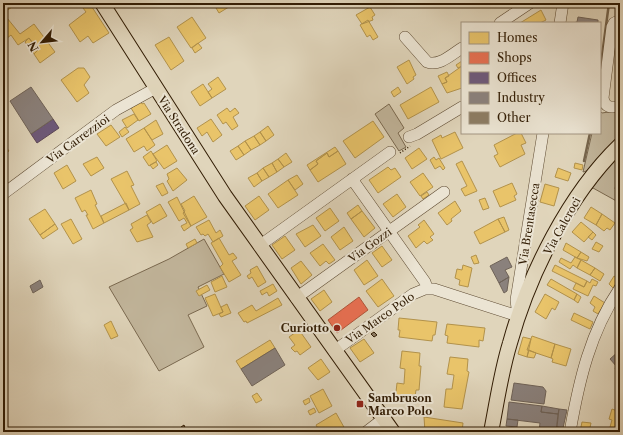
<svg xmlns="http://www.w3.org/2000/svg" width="623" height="435" font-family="'Libre Caslon Text',serif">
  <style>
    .green { fill: #c2b69c; stroke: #7a6950 }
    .homes { fill: #e9c46a; stroke: #b2924b }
    .shops { fill: #e76f51; stroke: #b0563a }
    .offices { fill: #6d597a; stroke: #5b4757 }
    .industry { fill: #8a817c; stroke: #6f6358 }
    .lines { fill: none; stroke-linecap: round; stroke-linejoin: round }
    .stream { stroke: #76654d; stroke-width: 2.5 }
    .building { fill: #8c7c63; stroke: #311c04 }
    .minor-casing { stroke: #5d4a32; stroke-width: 12 }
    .major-casing { stroke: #311c04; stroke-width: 16 }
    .path { stroke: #311c04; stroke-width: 1.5; stroke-dasharray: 1 2; stroke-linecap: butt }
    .minor { stroke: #ebe4d3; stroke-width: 11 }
    .major { stroke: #e0d5bb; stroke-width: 14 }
    .poi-dot { fill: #8f2418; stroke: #ebe4d3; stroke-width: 1.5 }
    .labels { text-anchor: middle; stroke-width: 4; stroke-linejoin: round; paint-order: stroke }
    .street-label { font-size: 11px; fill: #311c04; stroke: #ebe4d3 }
    .poi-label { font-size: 11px; font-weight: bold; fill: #311c04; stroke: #ebe4d3; text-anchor: end }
  </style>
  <rect width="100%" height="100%" fill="#e0d5bb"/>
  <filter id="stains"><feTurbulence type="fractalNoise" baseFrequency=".005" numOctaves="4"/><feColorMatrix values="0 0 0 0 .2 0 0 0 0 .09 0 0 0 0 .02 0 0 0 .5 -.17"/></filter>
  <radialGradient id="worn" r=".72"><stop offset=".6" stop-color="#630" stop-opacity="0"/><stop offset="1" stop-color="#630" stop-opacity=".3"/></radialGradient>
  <!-- green -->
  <path class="green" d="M389 104 404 128 398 133 406 147 399 151 375 114Z
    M620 110V135L590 170 583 172 592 133H600V111L602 113Z
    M620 151V179L615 188 620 203 593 188 583 197Z
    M204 239 224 274 198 287 207 306 188 315 204 347 159 371 109 287 169 259Z"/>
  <!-- homes -->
  <path class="homes" d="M3 3H17L4 13Z
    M213 3H231L232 5 219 13Z
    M90 4 109 33 93 43 88 36 80 42 69 25 86 12 83 8Z
    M370 7 375 15 372 17 373 20 362 24 356 15Z
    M541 10 546 20 540 23H520Z
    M3 13 20 34 34 24 55 52 40 63 34 54 38 50 29 38 18 45 11 35 6 39 3 34Z
    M192 17 206 38 191 48 177 27Z
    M368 20 378 37 373 40 370 35 367 37 360 25Z
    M169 37 184 61 171 70 155 45Z
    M29 38 38 50 34 54 25 42Z
    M198 43 202 48 195 53 192 48Z
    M409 60 416 75 413 77 414 79 407 84 397 67Z
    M462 61V66L458 68 456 65Z
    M462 66V88L447 93 442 84 447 82 445 78Z
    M78 68H84L90 77 84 85 89 93 77 102 61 80Z
    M447 72 449 76 445 78 447 82 442 84 438 76Z
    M218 77 226 89 212 98 208 92 212 89 208 84Z
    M203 84 212 98 200 106 191 92Z
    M398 87 401 92 394 97 391 92Z
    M431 87 439 102 408 119 400 105Z
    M141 102 142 104 144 103 151 114 139 121 131 108Z
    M227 108 230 112 235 108 239 113 233 117 238 126 232 130 226 122 223 124 217 115Z
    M134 114 138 120 127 128 122 120Z
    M211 119 222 135 213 142 207 132 202 136 197 128Z
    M156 120 163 134 152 140 144 128Z
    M373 121 384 137 355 158 343 141Z
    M111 125 120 137 106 146 97 134Z
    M268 126 274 135 266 141 260 132Z
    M125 127 129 132 122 137 119 132Z
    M144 128 155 145 147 151 144 146 134 152 126 139Z
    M260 132 266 141 260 145 254 136Z
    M455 132 463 148 441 159 432 140 441 135 442 138Z
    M517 133H521L526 143 521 145 525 154 500 167 494 156 498 154 494 145Z
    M254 136 260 145 251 150 245 141Z
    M245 141 251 150 244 155 238 146Z
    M3 143 9 151 3 155Z
    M167 145 177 161 164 169 153 154Z
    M238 146 244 155 236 160 230 151Z
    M335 147 338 151 329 157 327 153 316 161 318 164 310 170 307 165Z
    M419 148 427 159 412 169 405 158Z
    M151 151 157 161 149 166 143 157Z
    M338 151 346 164 318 182 310 170 318 164 316 161 327 153 329 157Z
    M286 153 292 162 284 167 278 159Z
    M97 157 104 168 91 176 83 164Z
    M434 157 436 160 439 158 445 168 443 170 440 166 435 169 430 160Z
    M278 159 284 167 277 172 272 163Z
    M462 161 477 191 465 196 461 189 467 186 456 164Z
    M156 162 158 165 153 169 150 165Z
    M272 163 277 172 269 177 263 168Z
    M575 163 583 165 582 170 574 168Z
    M67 165 76 181 63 189 54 173Z
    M388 167 391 170 395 168 401 177 378 193 369 180Z
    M177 168 187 180 173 191 167 181 169 179 167 174Z
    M263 168 269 177 262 181 257 173Z
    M558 168 571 173 568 181 555 177Z
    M127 171 134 185 131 186 140 204 129 210 111 179Z
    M257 173 262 181 254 187 248 178Z
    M423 173 433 187 420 196 410 182Z
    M297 175 303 184 295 190 288 180Z
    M288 180 298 195 278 208 268 194Z
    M163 183 168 193 162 196 156 186Z
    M512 183 517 194 514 196 516 200 500 207 493 191Z
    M545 184 559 188 554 206 540 202Z
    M91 190 97 204 95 205 104 223 93 229 86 215H88L85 210 82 212 75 198Z
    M427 192 429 195 423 199 421 196Z
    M397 194 406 207 393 217 383 204Z
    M194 196 207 217 191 226 183 213 185 211 181 204Z
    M259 196 269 210 255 220 245 206Z
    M177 197 191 226 184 231 181 226 187 223 184 218 179 221 168 202Z
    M485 198 489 208 483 210 479 200Z
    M455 201 461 211 451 219 452 221 447 225 438 213Z
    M126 203 129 210 104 223 101 216Z
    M160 204 167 216 153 224 146 212Z
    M358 205 362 211 351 219 347 213Z
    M591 207 602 214 596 225 584 218Z
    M330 208 339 221 325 231 316 218Z
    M45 209 55 224 40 235 29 219Z
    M362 211 375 228 364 237 351 219Z
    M602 214 615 223 610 230 607 228 604 231 596 225Z
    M147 215 151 222 147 225 153 237 137 242 130 230 133 228 131 224Z
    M504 217 509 230 505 232 498 219Z
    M71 219 82 239 73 244 61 224Z
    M498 219 505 232 480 244 474 232Z
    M209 220 216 233 220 230 223 236 213 242 208 234 205 236 203 234 201 235 196 227Z
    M424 220 434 234 430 237 433 240 427 244 424 241 416 248 408 236 420 227 418 225Z
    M581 222 593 232 584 242 572 232Z
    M55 224 58 229 43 239 40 235Z
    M313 225 321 236 305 247 296 234Z
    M344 227 353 241 340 250 331 237Z
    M593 232 596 235 592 240 588 237Z
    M285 236 295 250 282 259 272 245Z
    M219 238 229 255 233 253 237 258 232 261 241 275 229 282 220 267 223 264 211 243Z
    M195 239 197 243 188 248 186 244Z
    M596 242 603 246 599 252 592 249Z
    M566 243 581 252 577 258 563 250Z
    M323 244 335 260 329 264 326 261 320 266 310 253Z
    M382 246 392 260 382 267 372 253Z
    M581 252 589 257 587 261 577 258Z
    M476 255 479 263 474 264 471 257Z
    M575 257 581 260 577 268 573 265 570 269 559 262 561 258 571 263Z
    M367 260 378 276 364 285 354 270Z
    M581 260 595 268 590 275 577 268Z
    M301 261 312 275 301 284 291 268Z
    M463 265 472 268 468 287 459 285 460 280 455 278 457 269 462 270Z
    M555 265 587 281 584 287 552 271Z
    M257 266 266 282 258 287 252 277 249 279 247 276 251 273 250 270Z
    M595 268 604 274 600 281 590 275Z
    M222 276 227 287 215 292 211 282Z
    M614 276 619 279 613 288 609 284Z
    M382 279 394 296 378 307 366 291Z
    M551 279 577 294 574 300 547 285Z
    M592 279 598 282 596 286 593 285 588 296 573 289 576 283 584 287 587 281 590 283Z
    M273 284 277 291 269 296 267 292 262 295 260 291Z
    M207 285 210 290 199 296 196 291Z
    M324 290 332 302 320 311 311 299Z
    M215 294 223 312 213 316 205 298Z
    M545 294 559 302 555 310 552 308 546 319 535 312Z
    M577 294 581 297 578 303 574 300Z
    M594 296 605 303 598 314 593 311 595 307 590 303Z
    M278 298 282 305 247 323 246 321 244 322 238 313 252 305 256 311Z
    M227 304 231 313 221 317 219 314 223 312 221 307Z
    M574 313 593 322 590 329 571 320Z
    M399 318 437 322 435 335H433L432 341 399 337 400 330H398Z
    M111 321 118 336 111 339 104 325Z
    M447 324 485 328 483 341 479 340V347L447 343 448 336 445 335Z
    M299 330 311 347 300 355 297 351 295 352 291 348 295 345 289 337Z
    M532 336 555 344 551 358 527 350Z
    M523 337 531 339 527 357 518 354Z
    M364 339 374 353 360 362 350 348Z
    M270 340 275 348 241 369 236 361Z
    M555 344 571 349 566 366 552 362 553 359 551 358Z
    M529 350 536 353 534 358 527 357Z
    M402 351 420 353 419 366H421L419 390H416L414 403 395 401 397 383 404 384 405 369 400 368Z
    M450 357 468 359 467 371 469 372 462 409 444 407 446 389H452L454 375 447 374Z
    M321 359 330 372 318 380 308 368Z
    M323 389 332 406 319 413 310 396Z
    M257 393 262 400 256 403 252 396Z
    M309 398 310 402 305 405 303 401Z
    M314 408 316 412 310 415 308 411Z
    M612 409 620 412V430L610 427 612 420 609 419Z
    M336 413 345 429 339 432H320L316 425Z
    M424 417 463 423 462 432H425Z
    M582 422 591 423 589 432H580Z"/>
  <!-- shops -->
  <path class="shops" d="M359 297 368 310 337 333 328 320Z"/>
  <!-- offices -->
  <path class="offices" d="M53 119 59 128 37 143 31 134Z"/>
  <!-- industry -->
  <path class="industry" d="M578 17 598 20V23H573L577 22Z
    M31 87 53 119 31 134 10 101Z
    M507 257 512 267 505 270 509 277 499 283 490 266Z
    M509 277 507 291 504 293 499 283Z
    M40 280 43 287 33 293 30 286Z
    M275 348 285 365 252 386 241 369Z
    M619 351 620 364 617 367 610 359Z
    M620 364V376L615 368Z
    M514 383 543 387 546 391 544 404 511 400Z
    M509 402 542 406 541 412 558 414 556 432H539L540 423 507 419Z
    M542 406 559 409 558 414 541 412Z
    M559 409 567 410 563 428 557 427Z
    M507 419 518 420 517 427 506 426Z"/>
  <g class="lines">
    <!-- stream -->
    <path class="stream" d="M600 71 609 3
      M584 161 590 133"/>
  </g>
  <!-- building -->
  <path class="building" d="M374 332 377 335 374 337 371 334Z
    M184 425 187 432H183L181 427Z"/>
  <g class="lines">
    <!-- minor casing -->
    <g class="minor-casing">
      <path id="minor" d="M620 20 614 23 612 27 603 98C605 108 611 108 620 106
        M500 23 530 3
        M560 23 563 3
        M405 37 427 62C439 67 452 54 462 48
        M409 137 417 134 462 107
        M352 179 425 282 427 288
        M3 194 116 110 156 88
        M259 246 390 152
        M296 298 444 192
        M334 351 413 294 425 289H434L518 316 516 300 543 133
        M366 432 383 419
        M570 432C579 381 590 332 620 288"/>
    </g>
    <!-- major casing -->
    <g class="major-casing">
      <path id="major" d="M102 3 225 196 393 432
        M491 432C497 402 501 372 510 343 529 274 569 194 620 145"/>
    </g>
    <!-- path -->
    <path class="path" d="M400 153 410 146
      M620 181 617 190 620 198"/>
    <!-- minor -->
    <use href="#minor" class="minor"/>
    <!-- major -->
    <use href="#major" class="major"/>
  </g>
  <!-- markers -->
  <g class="poi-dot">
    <circle cx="337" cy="328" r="4"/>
    <rect x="356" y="400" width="8" height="8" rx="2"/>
  </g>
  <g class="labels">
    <!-- street labels -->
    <g class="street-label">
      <text transform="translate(179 125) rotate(57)" y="4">Via Stradona</text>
      <text transform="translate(78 139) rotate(-36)" y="4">Via Carrezzioi</text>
      <text transform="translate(529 224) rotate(-81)" y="4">Via Brentasecca</text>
      <text transform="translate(562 226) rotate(-61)" y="4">Via Calcroci</text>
      <text transform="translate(370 245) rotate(-36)" y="4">Via Gozzi</text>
      <text transform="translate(380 318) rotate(-35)" y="4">Via Marco Polo</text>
    </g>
    <!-- poi labels -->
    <g class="poi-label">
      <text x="329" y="332">Curiotto</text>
      <text x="368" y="402" text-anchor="start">Sambruson<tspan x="368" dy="13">Marco Polo</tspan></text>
    </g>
  </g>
  <!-- margin -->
  <rect width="623" height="435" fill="none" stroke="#e0d5bb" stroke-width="16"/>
  <rect x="4" y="4" width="615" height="427" fill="none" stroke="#311c04" stroke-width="2"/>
  <rect x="8" y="8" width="607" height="419" fill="none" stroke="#311c04"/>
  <!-- legend -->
  <rect x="461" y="22" width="140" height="112" fill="#ebe4d3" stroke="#a19480"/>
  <rect x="469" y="32" width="20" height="12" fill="#e9c46a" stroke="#a19480"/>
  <text x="497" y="42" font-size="12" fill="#311c04">Homes</text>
  <rect x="469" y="52" width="20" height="12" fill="#e76f51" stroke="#a19480"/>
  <text x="497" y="62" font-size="12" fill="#311c04">Shops</text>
  <rect x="469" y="72" width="20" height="12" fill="#6d597a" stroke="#a19480"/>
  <text x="497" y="82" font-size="12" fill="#311c04">Offices</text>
  <rect x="469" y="92" width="20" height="12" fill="#8a817c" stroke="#a19480"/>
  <text x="497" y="102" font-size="12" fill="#311c04">Industry</text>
  <rect x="469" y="112" width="20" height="12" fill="#8c7c63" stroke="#a19480"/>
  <text x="497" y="122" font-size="12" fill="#311c04">Other</text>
  <!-- north arrow -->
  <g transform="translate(42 42) rotate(242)" stroke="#ebe4d3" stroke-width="3" paint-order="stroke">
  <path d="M0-3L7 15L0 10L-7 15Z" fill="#311c04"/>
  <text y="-6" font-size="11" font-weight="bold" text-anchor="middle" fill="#311c04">N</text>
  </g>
  <rect width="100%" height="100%" filter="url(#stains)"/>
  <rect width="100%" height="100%" fill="url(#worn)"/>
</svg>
